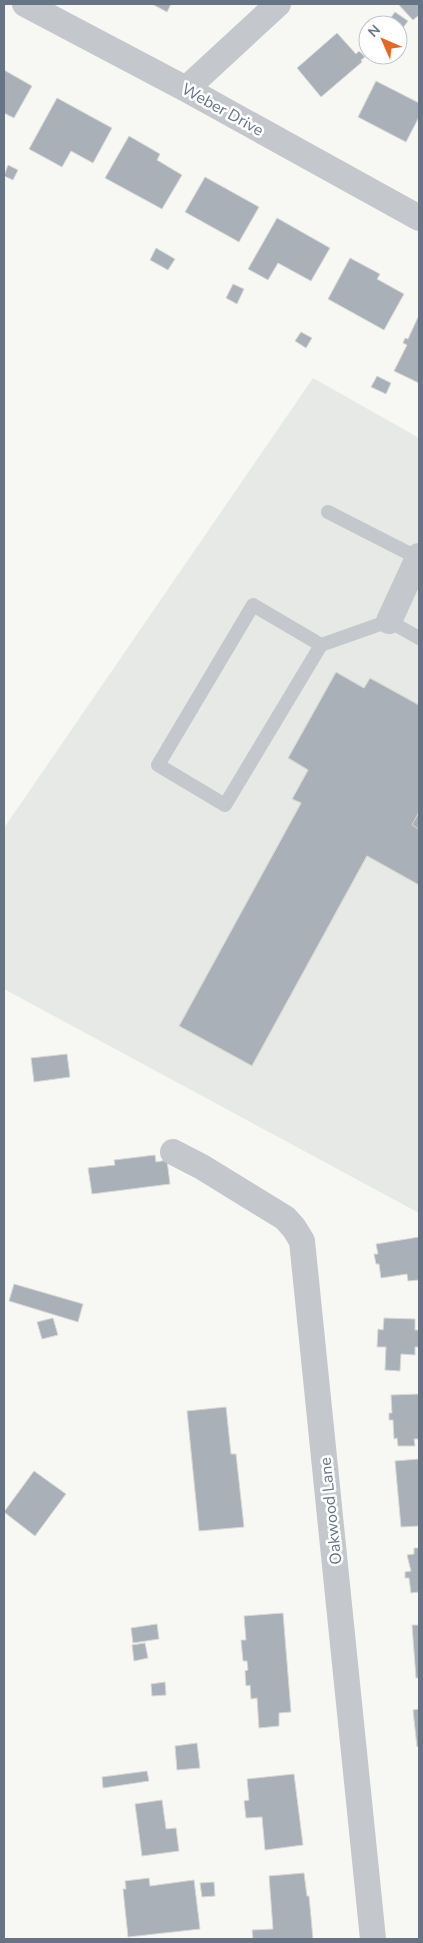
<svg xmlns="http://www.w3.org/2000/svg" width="423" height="1943" font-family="'Nunito Sans',sans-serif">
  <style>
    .built { fill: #e7e9e7 }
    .building { fill: #a9b0b7; stroke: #d8d8d6 }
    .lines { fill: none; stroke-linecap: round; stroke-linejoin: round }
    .lane { stroke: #c4c7cb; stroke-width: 14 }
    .street { stroke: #c4c7cb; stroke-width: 26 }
    .labels { text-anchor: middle; stroke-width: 5; stroke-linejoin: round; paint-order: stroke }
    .street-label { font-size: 16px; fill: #667485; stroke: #fff }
  </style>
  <rect width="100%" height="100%" fill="#f7f7f4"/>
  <!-- built -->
  <path class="built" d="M313 378 419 438V1213L4 989V828Z"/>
  <!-- building -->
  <path class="building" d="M152 4H171L167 12Z
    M398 4H419V15L413 20Z
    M395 12 408 21 399 33 398 25 386 24Z
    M337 33 356 54 359 51 365 57 361 60 362 62 321 97 297 68Z
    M4 70 32 86 14 118 4 113Z
    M376 81 419 103V117L406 142 358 117Z
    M57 98 112 128 93 163 71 151 62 167 29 149Z
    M129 136 160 154 157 160 182 175 162 209 105 178Z
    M8 165 18 170 13 180 4 176Z
    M205 177 259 207 239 242 185 212Z
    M277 218 330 248 311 281 278 263 268 280 248 269Z
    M156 248 175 259 168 270 150 260Z
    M350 258 380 274 377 279 404 294 384 330 328 299Z
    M233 284 244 289 237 304 226 298Z
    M419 315V383L394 371 407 345 403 343 405 338 408 339Z
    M301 332 312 338 306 348 295 341Z
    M377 376 391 383 386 394 371 387Z
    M336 672 364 688 370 678 419 705V812L412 825 419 829V885L367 856 252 1066 179 1026 301 803 292 799 308 770 288 758Z
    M336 672 364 688 370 678 419 705V885L367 856 252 1066 179 1026 301 803 292 799 308 770 288 758Z
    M67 1054 70 1077 34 1082 31 1058Z
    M155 1155 156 1162 167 1160 170 1184 92 1194 88 1168 115 1165 114 1160Z
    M419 1237V1280L408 1281 407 1274 381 1278 379 1264H376L374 1254H378L376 1244Z
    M14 1284 83 1304 78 1322 9 1301Z
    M53 1318 58 1335 42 1339 37 1322Z
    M384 1318 415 1319V1330H419V1347H415V1355L401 1354 400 1371 385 1370 386 1347H377L378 1329 383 1330Z
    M419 1394V1439H414L415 1446H398L397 1438 394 1439 393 1420H389V1413H392L391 1395Z
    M226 1407 231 1454H236L244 1527 199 1531 187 1411Z
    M419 1459V1526L401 1527 395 1461Z
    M34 1471 66 1494 35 1536 4 1512Z
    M414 1548H419V1592L411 1593 409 1578H405V1572L411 1571 407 1555 414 1554Z
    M283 1613 291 1712 279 1713V1726L259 1728 257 1698 251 1699 250 1685 246 1686 245 1671 248 1670 247 1661H243L241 1640H246L244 1616Z
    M157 1624 159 1639 133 1643 131 1628Z
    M412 1625H419V1678H416Z
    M145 1643 148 1658 134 1661 132 1645Z
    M165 1682 166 1695 152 1696 151 1684Z
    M419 1709V1746L417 1747 413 1710Z
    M197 1743 200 1768 177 1770 175 1746Z
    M147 1771 149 1781 103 1788 102 1777Z
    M294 1774 303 1845 265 1850 262 1817 246 1818 244 1801 249 1800 247 1779Z
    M162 1800 166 1829 176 1828 179 1851 142 1856 135 1804Z
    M304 1873 307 1896H309L313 1939H253L252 1930 273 1929 269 1876Z
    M149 1878 150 1886 194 1880 200 1929 128 1937 123 1889H126L125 1881Z
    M214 1882 215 1896 202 1897 200 1883Z"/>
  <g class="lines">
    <!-- lane -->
    <path class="lane" d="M328 512 418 558
      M253 605 321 645 225 805 158 765Z
      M321 645 389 621 419 638"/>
    <!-- street -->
    <path class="street" d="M25 4 186 89 419 218
      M186 89 278 4
      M389 621 419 556
      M173 1152 202 1167 285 1218 294 1228 302 1241 373 1939"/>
  </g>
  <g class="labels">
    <!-- street labels -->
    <g class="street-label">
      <text transform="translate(223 109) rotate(29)" y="6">Weber Drive</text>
      <text transform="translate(330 1511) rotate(-96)" y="6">Oakwood Lane</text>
    </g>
  </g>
  <!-- border -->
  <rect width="423" height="1943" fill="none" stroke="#667485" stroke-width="10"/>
  <!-- north arrow -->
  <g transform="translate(383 40) rotate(315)"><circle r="24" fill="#ffffff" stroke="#c2c7ce"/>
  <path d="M0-4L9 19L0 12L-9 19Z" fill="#e56726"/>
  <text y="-8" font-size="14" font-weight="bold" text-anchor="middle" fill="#667485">N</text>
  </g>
</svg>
